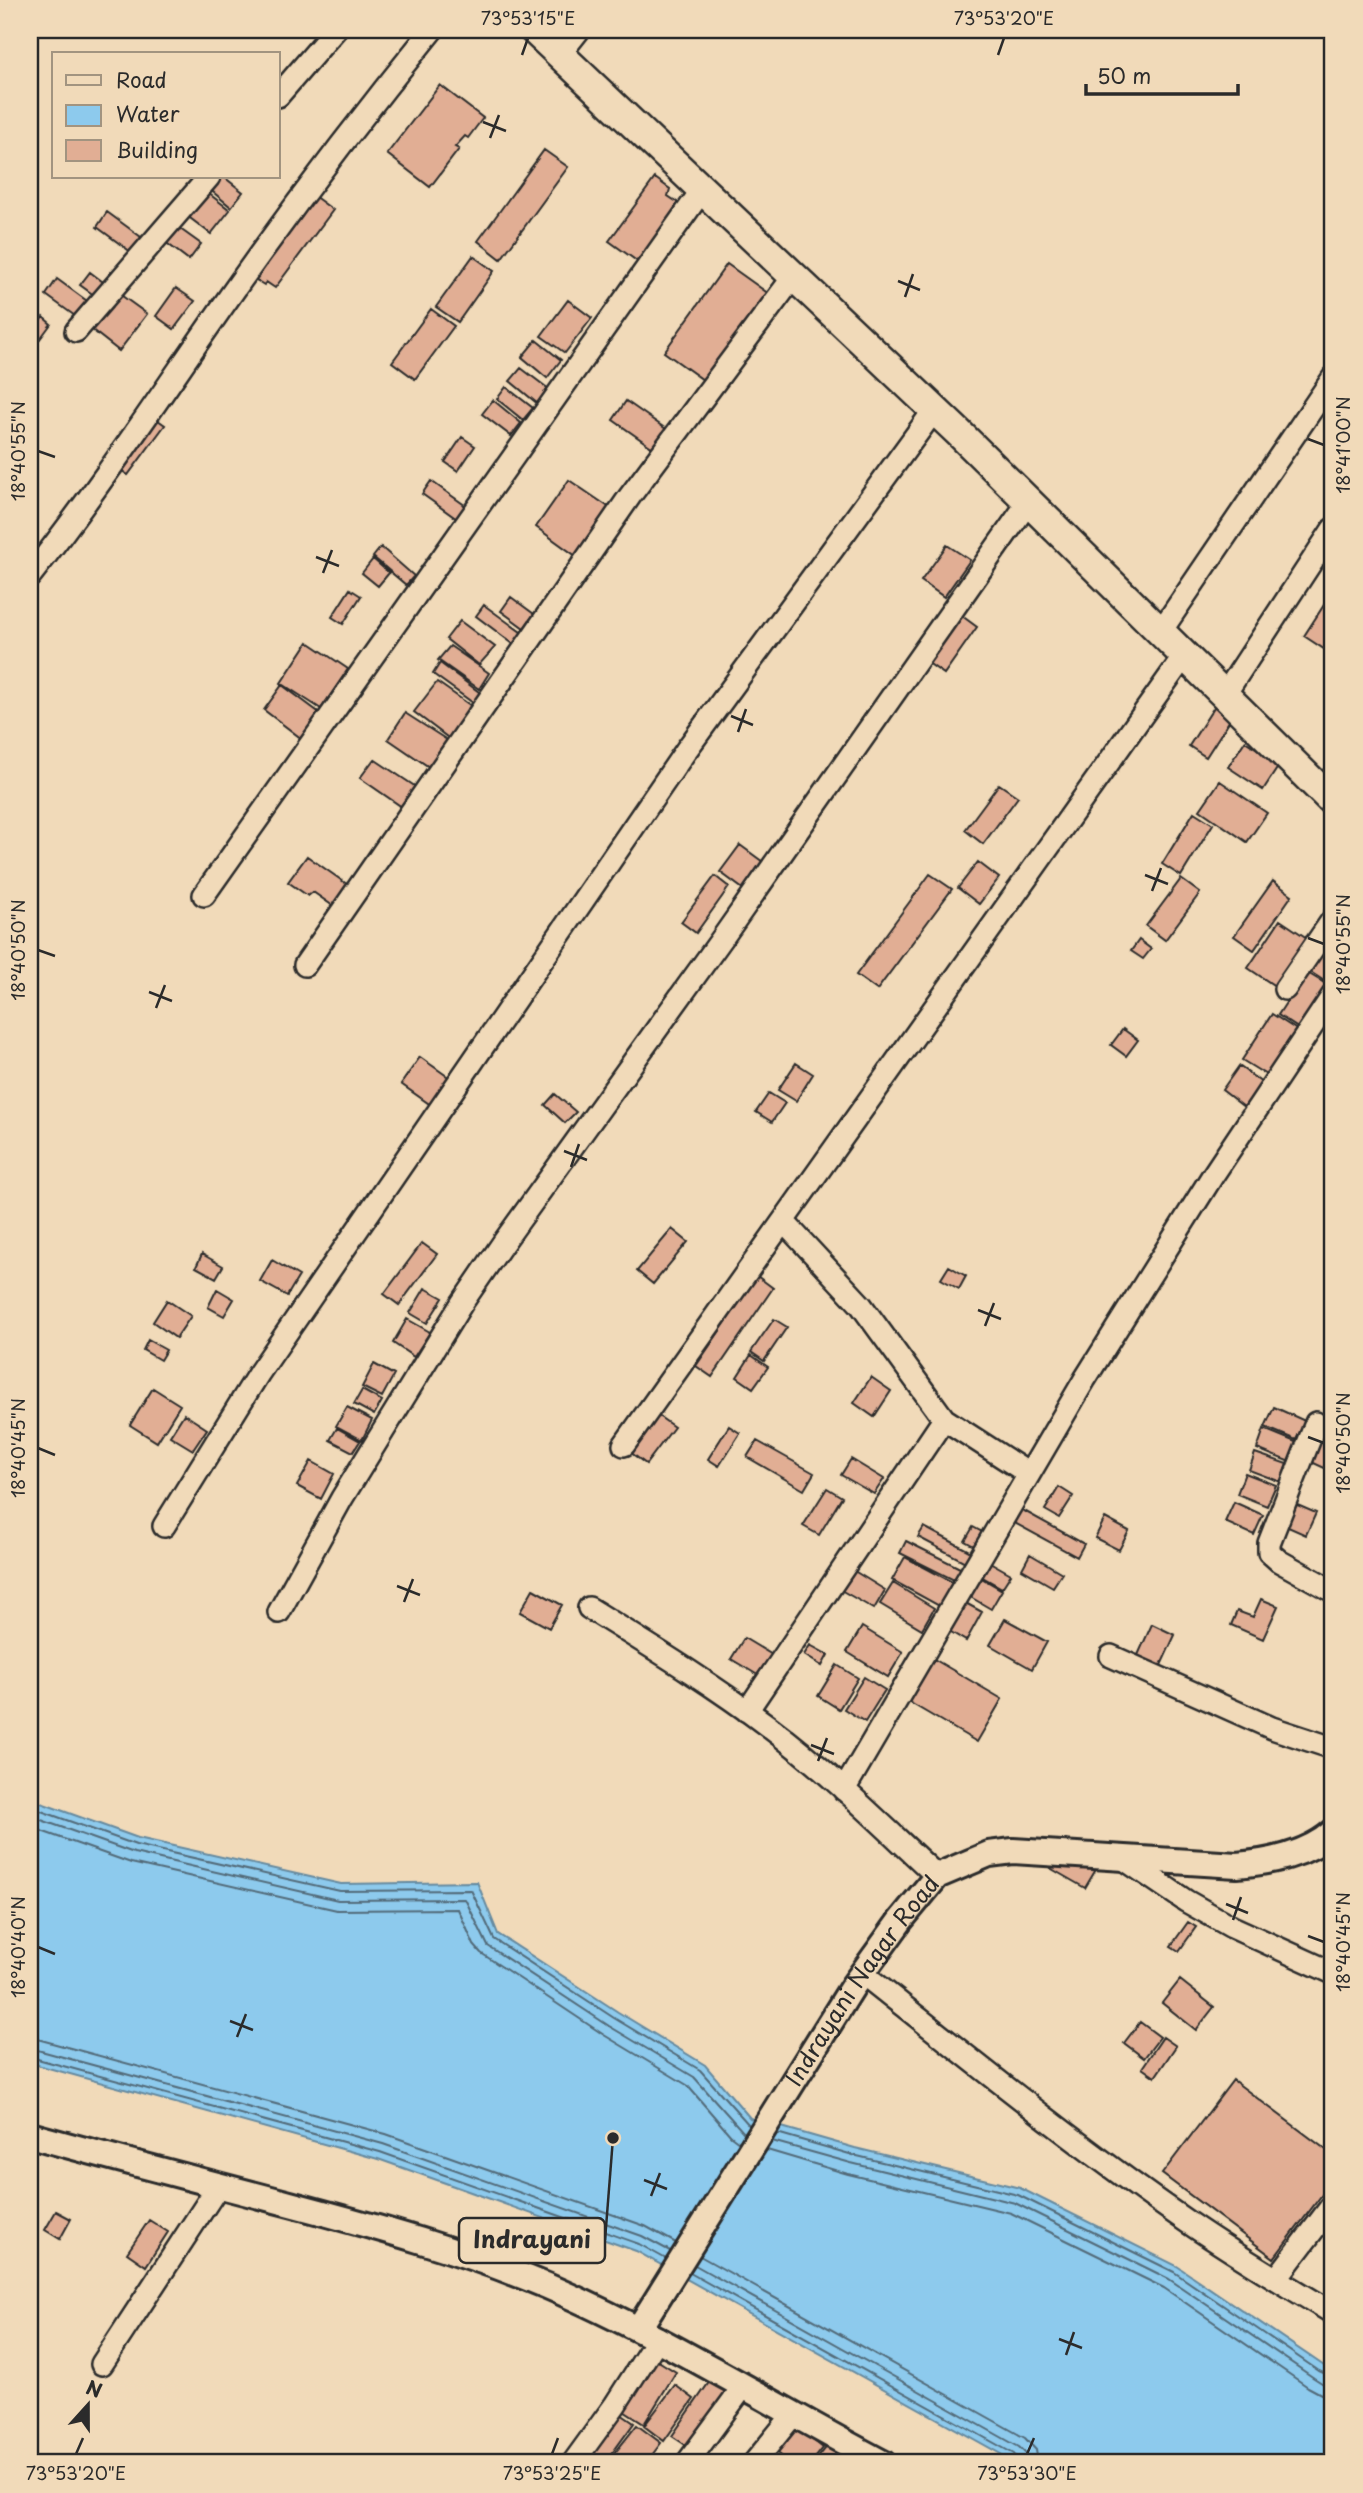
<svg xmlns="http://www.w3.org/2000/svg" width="1363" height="2493" font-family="'Playpen Sans',sans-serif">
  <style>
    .water { fill: #8dcaed; stroke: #668a9f; stroke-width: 2 }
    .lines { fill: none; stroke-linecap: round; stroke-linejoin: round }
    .shore { stroke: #526b79; stroke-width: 2 }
    .building { fill: #e1ae94; stroke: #2b2b2b; stroke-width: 2 }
    .minor-casing { stroke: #2b2b2b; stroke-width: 26 }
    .tertiary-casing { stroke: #2b2b2b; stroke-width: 30 }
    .secondary-casing { stroke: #2b2b2b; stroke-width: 33 }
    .minor { stroke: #f1dab9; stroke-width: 21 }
    .tertiary { stroke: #f1dab9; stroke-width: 24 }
    .secondary { stroke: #f1dab9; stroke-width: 28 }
    .ticks { fill: none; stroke: #2b2b2b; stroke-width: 2.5 }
    .labels { text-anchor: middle; stroke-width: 5; stroke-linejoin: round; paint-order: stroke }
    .street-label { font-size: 23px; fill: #2b2b2b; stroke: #f1dab9 }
    .leader { fill: none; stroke: #2b2b2b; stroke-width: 2.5 }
    .callout-dot { fill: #2b2b2b; stroke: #f1dab9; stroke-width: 2.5 }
    .callout { fill: #f1dab9; stroke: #2b2b2b; stroke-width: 2.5 }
    .callout-label { font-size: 24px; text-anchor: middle; font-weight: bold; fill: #2b2b2b }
    .neatline { fill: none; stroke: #2b2b2b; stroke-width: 2.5 }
    .ticks-label { font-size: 18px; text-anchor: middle; fill: #2b2b2b }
  </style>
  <rect width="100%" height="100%" fill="#f1dab9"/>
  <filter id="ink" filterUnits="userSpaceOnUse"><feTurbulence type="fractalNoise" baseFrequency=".0143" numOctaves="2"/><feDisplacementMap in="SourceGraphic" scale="14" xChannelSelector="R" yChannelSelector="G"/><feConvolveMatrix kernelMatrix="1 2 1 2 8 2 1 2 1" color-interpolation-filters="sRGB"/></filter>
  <g filter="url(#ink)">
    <!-- water -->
    <path class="water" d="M30 1799 138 1838 341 1884 477 1882 498 1934 618 2012 705 2065 750 2118 855 2148 1020 2188 1177 2266 1333 2372V2463H1017L636 2251 378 2159 30 2063Z"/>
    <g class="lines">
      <!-- shore -->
      <path class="shore" d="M30 1807 136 1845 340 1891 471 1890 494 1939 614 2018 700 2070 749 2125
        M30 1816 134 1853 338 1900 465 1899 488 1946 609 2026 694 2077 744 2133
        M30 1827 131 1863 337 1910 458 1909 474 1945 481 1953 604 2035 687 2085 731 2136 739 2142
        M30 2037 386 2134 645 2226 676 2243
        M30 2048 383 2144 642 2236 670 2251
        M30 2057 380 2152 639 2244 666 2259
        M777 2133 853 2155 1018 2195 1174 2272 1319 2371 1333 2377
        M772 2141 851 2163 1015 2203 1169 2279 1314 2378 1325 2385 1333 2386
        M767 2150 848 2174 1011 2213 1164 2288 1308 2387 1321 2394 1333 2396
        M700 2256 1025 2438 1036 2450 1038 2463
        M695 2265 1019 2447 1026 2454 1028 2463
        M690 2273 1014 2454 1019 2463"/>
    </g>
    <!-- building -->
    <path class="building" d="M440 85 483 118 468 138 465 136 455 147 459 149 430 187 387 154Z
      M544 150 568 167 501 259 478 241Z
      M215 177H224L243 192 231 207 207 187Z
      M655 178 670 189 668 196 683 206 641 264 609 241Z
      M204 190 230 210 211 234 186 215Z
      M314 196 333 210 275 288 266 282 264 285 253 278Z
      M107 212 141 237 131 252 97 227Z
      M176 226 201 244 189 260 164 241Z
      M473 256 494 271 458 322 436 307Z
      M727 264 769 294 706 382 664 352Z
      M90 272 107 285 98 298 80 285Z
      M57 279 87 301 75 316 46 295Z
      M176 288 195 301 174 329 156 316Z
      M118 293 147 314 119 351 91 329Z
      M568 300 592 318 565 353 541 336Z
      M431 309 454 326 415 379 392 362Z
      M43 317 51 324 31 351 30 335Z
      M536 340 561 360 547 378 522 357Z
      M521 368 550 390 538 404 510 381Z
      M506 387 533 408 523 420 497 399Z
      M493 400 521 423 511 436 482 414Z
      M626 401 666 429 653 448 613 420Z
      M151 415 165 425 128 475 114 465Z
      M462 437 475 446 458 471 445 462Z
      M569 480 610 508 576 556 536 527Z
      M431 481 466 506 457 519 422 494Z
      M947 545 970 560 944 597 921 581Z
      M381 547 414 576 406 585 373 557Z
      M373 559 389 573 378 586 362 573Z
      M350 589 361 596 343 624 332 617Z
      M1333 591V641L1327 651 1304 636Z
      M511 597 534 614 524 628 501 611Z
      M484 605 525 635 516 646 476 616Z
      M958 613 977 627 944 674 924 660Z
      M460 621 495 647 479 665 446 639Z
      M308 642 348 669 321 709 281 683Z
      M450 646 489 673 479 689 438 660Z
      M440 663 483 695 476 705 433 674Z
      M437 682 474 708 451 740 414 712Z
      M282 685 321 714 302 739 264 710Z
      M1216 704 1233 715 1206 757 1189 746Z
      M405 713 450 742 432 769 388 739Z
      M1245 741 1280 764 1263 790 1228 767Z
      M374 759 416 787 402 807 360 778Z
      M1220 781 1267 813 1247 842 1200 810Z
      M999 784 1018 797 983 844 965 830Z
      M1194 812 1213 824 1181 876 1162 864Z
      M740 845 763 862 743 889 720 872Z
      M307 856 351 887 336 908 313 892 308 896 288 882Z
      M978 862 999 878 979 904 958 888Z
      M930 874 952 889 877 990 856 975Z
      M715 876 729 887 696 933 681 922Z
      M1181 879 1200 893 1165 940 1146 926Z
      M1273 881 1292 895 1254 950 1234 936Z
      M1280 920 1307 938 1275 986 1248 968Z
      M1139 940 1151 949 1143 959 1131 951Z
      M1325 945 1333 951 1332 986 1309 971Z
      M1306 972 1329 986 1301 1030 1278 1015Z
      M1272 1014 1300 1032 1271 1078 1242 1060Z
      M1123 1029 1138 1040 1126 1056 1111 1045Z
      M420 1057 454 1081 435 1108 401 1084Z
      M796 1063 813 1074 796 1101 778 1090Z
      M1239 1066 1262 1083 1244 1107 1222 1090Z
      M769 1093 785 1103 772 1122 756 1112Z
      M555 1094 576 1112 565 1123 545 1105Z
      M672 1229 688 1242 653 1284 637 1271Z
      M422 1243 437 1254 399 1305 384 1294Z
      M202 1254 223 1266 216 1278 196 1267Z
      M272 1260 299 1276 287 1296 260 1281Z
      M949 1266 966 1276 959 1289 941 1279Z
      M757 1276 773 1288 712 1377 696 1366Z
      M425 1288 443 1298 427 1323 410 1313Z
      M217 1289 234 1299 224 1316 208 1307Z
      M167 1300 191 1316 176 1338 153 1322Z
      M407 1319 430 1332 414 1357 393 1343Z
      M774 1319 787 1327 764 1361 751 1352Z
      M148 1340 166 1350 160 1360 143 1350Z
      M751 1355 768 1367 753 1388 737 1377Z
      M374 1364 394 1375 382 1397 362 1387Z
      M871 1377 891 1391 874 1417 854 1403Z
      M153 1388 180 1405 157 1442 130 1425Z
      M362 1390 382 1401 374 1415 354 1404Z
      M347 1407 372 1420 362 1440 336 1426Z
      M1274 1407 1305 1421 1296 1440 1265 1427Z
      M654 1413 674 1427 646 1464 626 1449Z
      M184 1414 207 1429 193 1450 170 1436Z
      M729 1426 740 1433 719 1466 708 1459Z
      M337 1428 360 1441 353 1452 330 1440Z
      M1264 1429 1298 1443 1290 1462 1257 1449Z
      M1318 1430 1333 1437V1472L1305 1459Z
      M757 1441 814 1473 804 1490 747 1457Z
      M1255 1453 1287 1464 1281 1482 1249 1470Z
      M851 1459 884 1479 874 1494 841 1475Z
      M311 1461 334 1474 321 1499 297 1486Z
      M1245 1473 1276 1485 1267 1506 1237 1494Z
      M1059 1487 1073 1496 1059 1518 1045 1510Z
      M827 1488 842 1497 819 1535 803 1526Z
      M1288 1501 1316 1513 1306 1535 1279 1523Z
      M1234 1502 1263 1515 1254 1535 1225 1522Z
      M1017 1507 1084 1544 1077 1557 1009 1520Z
      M1105 1518 1129 1531 1119 1550 1095 1538Z
      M924 1527 975 1554 969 1564 918 1537Z
      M973 1527 982 1532 974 1546 965 1541Z
      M906 1541 962 1569 956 1581 900 1553Z
      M1030 1554 1062 1573 1053 1587 1022 1569Z
      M905 1557 954 1583 941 1607 892 1580Z
      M988 1561 1011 1574 1002 1588 979 1575Z
      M851 1569 885 1590 874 1609 839 1589Z
      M978 1576 1002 1590 991 1609 967 1595Z
      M893 1583 934 1608 922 1629 880 1604Z
      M533 1589 562 1605 549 1628 520 1612Z
      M1261 1599 1278 1606 1263 1639 1231 1625 1237 1611 1253 1617Z
      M962 1601 982 1612 966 1641 946 1629Z
      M1005 1619 1047 1642 1032 1669 990 1645Z
      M1152 1624 1175 1635 1157 1674 1134 1664Z
      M862 1627 903 1652 888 1677 847 1652Z
      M744 1638 774 1656 761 1677 731 1659Z
      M810 1645 828 1655 822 1666 804 1655Z
      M932 1658 1002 1699 977 1742 907 1701Z
      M837 1665 858 1678 839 1709 818 1696Z
      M864 1677 885 1690 865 1722 844 1709Z
      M1066 1840 1101 1861 1085 1888 1050 1868Z
      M1188 1922 1196 1927 1179 1951 1171 1946Z
      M1180 1980 1214 2007 1196 2030 1162 2003Z
      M1140 2022 1160 2037 1144 2058 1124 2043Z
      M1163 2037 1176 2046 1155 2077 1142 2068Z
      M1233 2080 1333 2155V2180L1274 2258 1162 2174Z
      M56 2211 71 2219 60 2239 45 2230Z
      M149 2220 168 2232 146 2266 127 2253Z
      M652 2357 676 2372 644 2424 619 2408Z
      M712 2378 733 2395 693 2450 672 2436Z
      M675 2385 694 2399 664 2441 644 2426Z
      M615 2410 634 2423 605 2463H602L585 2452Z
      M637 2425 661 2443 646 2463H607Z
      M794 2425 823 2448 811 2463H790L774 2450Z
      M829 2444 854 2463H814Z"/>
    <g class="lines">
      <!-- minor casing -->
      <g class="minor-casing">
        <path id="minor" d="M560 54 579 30
          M278 96 335 30
          M76 331 209 177
          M30 576C101 486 164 390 230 296 294 205 362 116 432 30
          M1161 631 1333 378
          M1225 694 1333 529
          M204 895 702 190
          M305 965 630 496 794 276
          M1285 989 1333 919
          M783 1221 861 1305 944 1419
          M1316 1423 1269 1543V1552L1279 1561 1333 1591
          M624 1445 1185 655
          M164 1526 259 1373 687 749 935 409
          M589 1608C650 1646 711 1683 768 1726 828 1771 882 1825 937 1876
          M279 1612 342 1498 462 1303 503 1243 726 933 1029 501
          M1111 1656 1272 1728 1333 1748
          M747 1711 944 1419 1029 1474
          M844 1790 1085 1379 1213 1175 1333 995
          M1121 1857 1186 1901 1232 1927 1333 1973
          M862 1973C969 2058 1076 2145 1189 2223 1236 2255 1284 2284 1333 2313
          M1276 2279 1333 2204
          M102 2364 219 2185
          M573 2463 615 2405 658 2338
          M687 2463 743 2387
          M754 2463 793 2415"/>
      </g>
      <!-- tertiary casing -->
      <g class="tertiary-casing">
        <g id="tertiary">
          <path d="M30 2135C116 2159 203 2181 290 2204 377 2227 464 2251 547 2286 663 2336 771 2404 883 2463"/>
          <path id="s1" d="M639 2328 853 1986 900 1921 937 1876 989 1854 1013 1851 1237 1865C1270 1862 1307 1855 1333 1832"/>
        </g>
      </g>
      <!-- secondary casing -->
      <g class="secondary-casing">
        <path id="secondary" d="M534 30 959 433 1333 802"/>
      </g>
      <!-- minor -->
      <use href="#minor" class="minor"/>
      <!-- tertiary -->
      <use href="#tertiary" class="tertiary"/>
      <!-- secondary -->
      <use href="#secondary" class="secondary"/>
    </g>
  </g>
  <!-- ticks -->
  <path class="ticks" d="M522 55 528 38M998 55 1004 38M483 122 506 131M490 138 499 115M898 281 920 290M905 297 913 274M1308 439 1324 445M38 451 55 457M316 557 339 566M323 573 332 550M731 716 753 725M738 732 746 709M1145 875 1168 884M1152 891 1161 868M1308 938 1324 944M38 950 55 956M149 992 172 1001M156 1008 165 985M564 1151 587 1160M571 1167 579 1144M978 1310 1001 1319M985 1326 994 1303M1308 1437 1324 1443M38 1448 55 1455M397 1586 420 1595M404 1602 413 1579M811 1745 834 1754M818 1761 827 1738M1226 1904 1248 1913M1233 1920 1241 1897M1308 1936 1324 1942M38 1947 55 1954M230 2021 253 2030M237 2037 246 2014M644 2180 667 2189M651 2196 660 2173M1059 2339 1082 2348M1066 2355 1074 2332M76 2454 83 2438M552 2454 558 2438M1027 2454 1034 2438"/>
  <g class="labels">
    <!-- street labels -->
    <g class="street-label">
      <text dy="8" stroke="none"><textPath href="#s1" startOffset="413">Indrayani Nagar Road</textPath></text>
    </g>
  </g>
  <!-- callouts -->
  <path class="leader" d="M613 2138L605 2240"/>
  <circle class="callout-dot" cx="613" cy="2138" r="7"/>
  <rect class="callout" x="459" y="2218" width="146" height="45" rx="7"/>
  <g class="callout-label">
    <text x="532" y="2248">Indrayani</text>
  </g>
  <!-- margin -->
  <rect width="1363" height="2493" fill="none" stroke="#f1dab9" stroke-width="77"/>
  <!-- legend -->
  <rect x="52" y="52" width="228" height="126" fill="#f1dab9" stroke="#a29480" stroke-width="2"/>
  <rect x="66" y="75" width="35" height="10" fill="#f1dab9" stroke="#a29480" stroke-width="2"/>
  <text x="116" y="88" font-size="21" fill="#2b2b2b">Road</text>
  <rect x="66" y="105" width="35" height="21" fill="#8dcaed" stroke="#a29480" stroke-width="2"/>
  <text x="116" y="122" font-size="21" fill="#2b2b2b">Water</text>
  <rect x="66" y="140" width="35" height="21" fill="#e1ae94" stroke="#a29480" stroke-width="2"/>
  <text x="116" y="158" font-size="21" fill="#2b2b2b">Building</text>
  <!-- north arrow -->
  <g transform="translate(88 2405) rotate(21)" stroke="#f1dab9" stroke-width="5" paint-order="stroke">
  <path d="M0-5L12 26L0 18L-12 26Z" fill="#2b2b2b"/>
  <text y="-10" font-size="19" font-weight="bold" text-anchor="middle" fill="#2b2b2b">N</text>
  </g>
  <!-- scale -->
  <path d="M1086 84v10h152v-10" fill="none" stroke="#2b2b2b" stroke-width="3.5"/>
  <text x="1097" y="84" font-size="21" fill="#2b2b2b" stroke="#f1dab9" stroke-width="5" paint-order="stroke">50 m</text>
  <rect x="38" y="38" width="1286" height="2416" class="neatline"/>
  <g class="ticks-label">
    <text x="528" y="25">73°53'15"E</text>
    <text x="1004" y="25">73°53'20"E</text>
    <text transform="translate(1344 445) rotate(-90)" y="6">18°41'00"N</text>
    <text transform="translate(19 451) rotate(-90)" y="6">18°40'55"N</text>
    <text transform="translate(1344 944) rotate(-90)" y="6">18°40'55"N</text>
    <text transform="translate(19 950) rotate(-90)" y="6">18°40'50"N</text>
    <text transform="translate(1344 1443) rotate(-90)" y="6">18°40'50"N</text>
    <text transform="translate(19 1448) rotate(-90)" y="6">18°40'45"N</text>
    <text transform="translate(1344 1942) rotate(-90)" y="6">18°40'45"N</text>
    <text transform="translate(19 1947) rotate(-90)" y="6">18°40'40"N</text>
    <text x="76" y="2480">73°53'20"E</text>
    <text x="552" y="2480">73°53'25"E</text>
    <text x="1027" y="2480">73°53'30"E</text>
  </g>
</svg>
